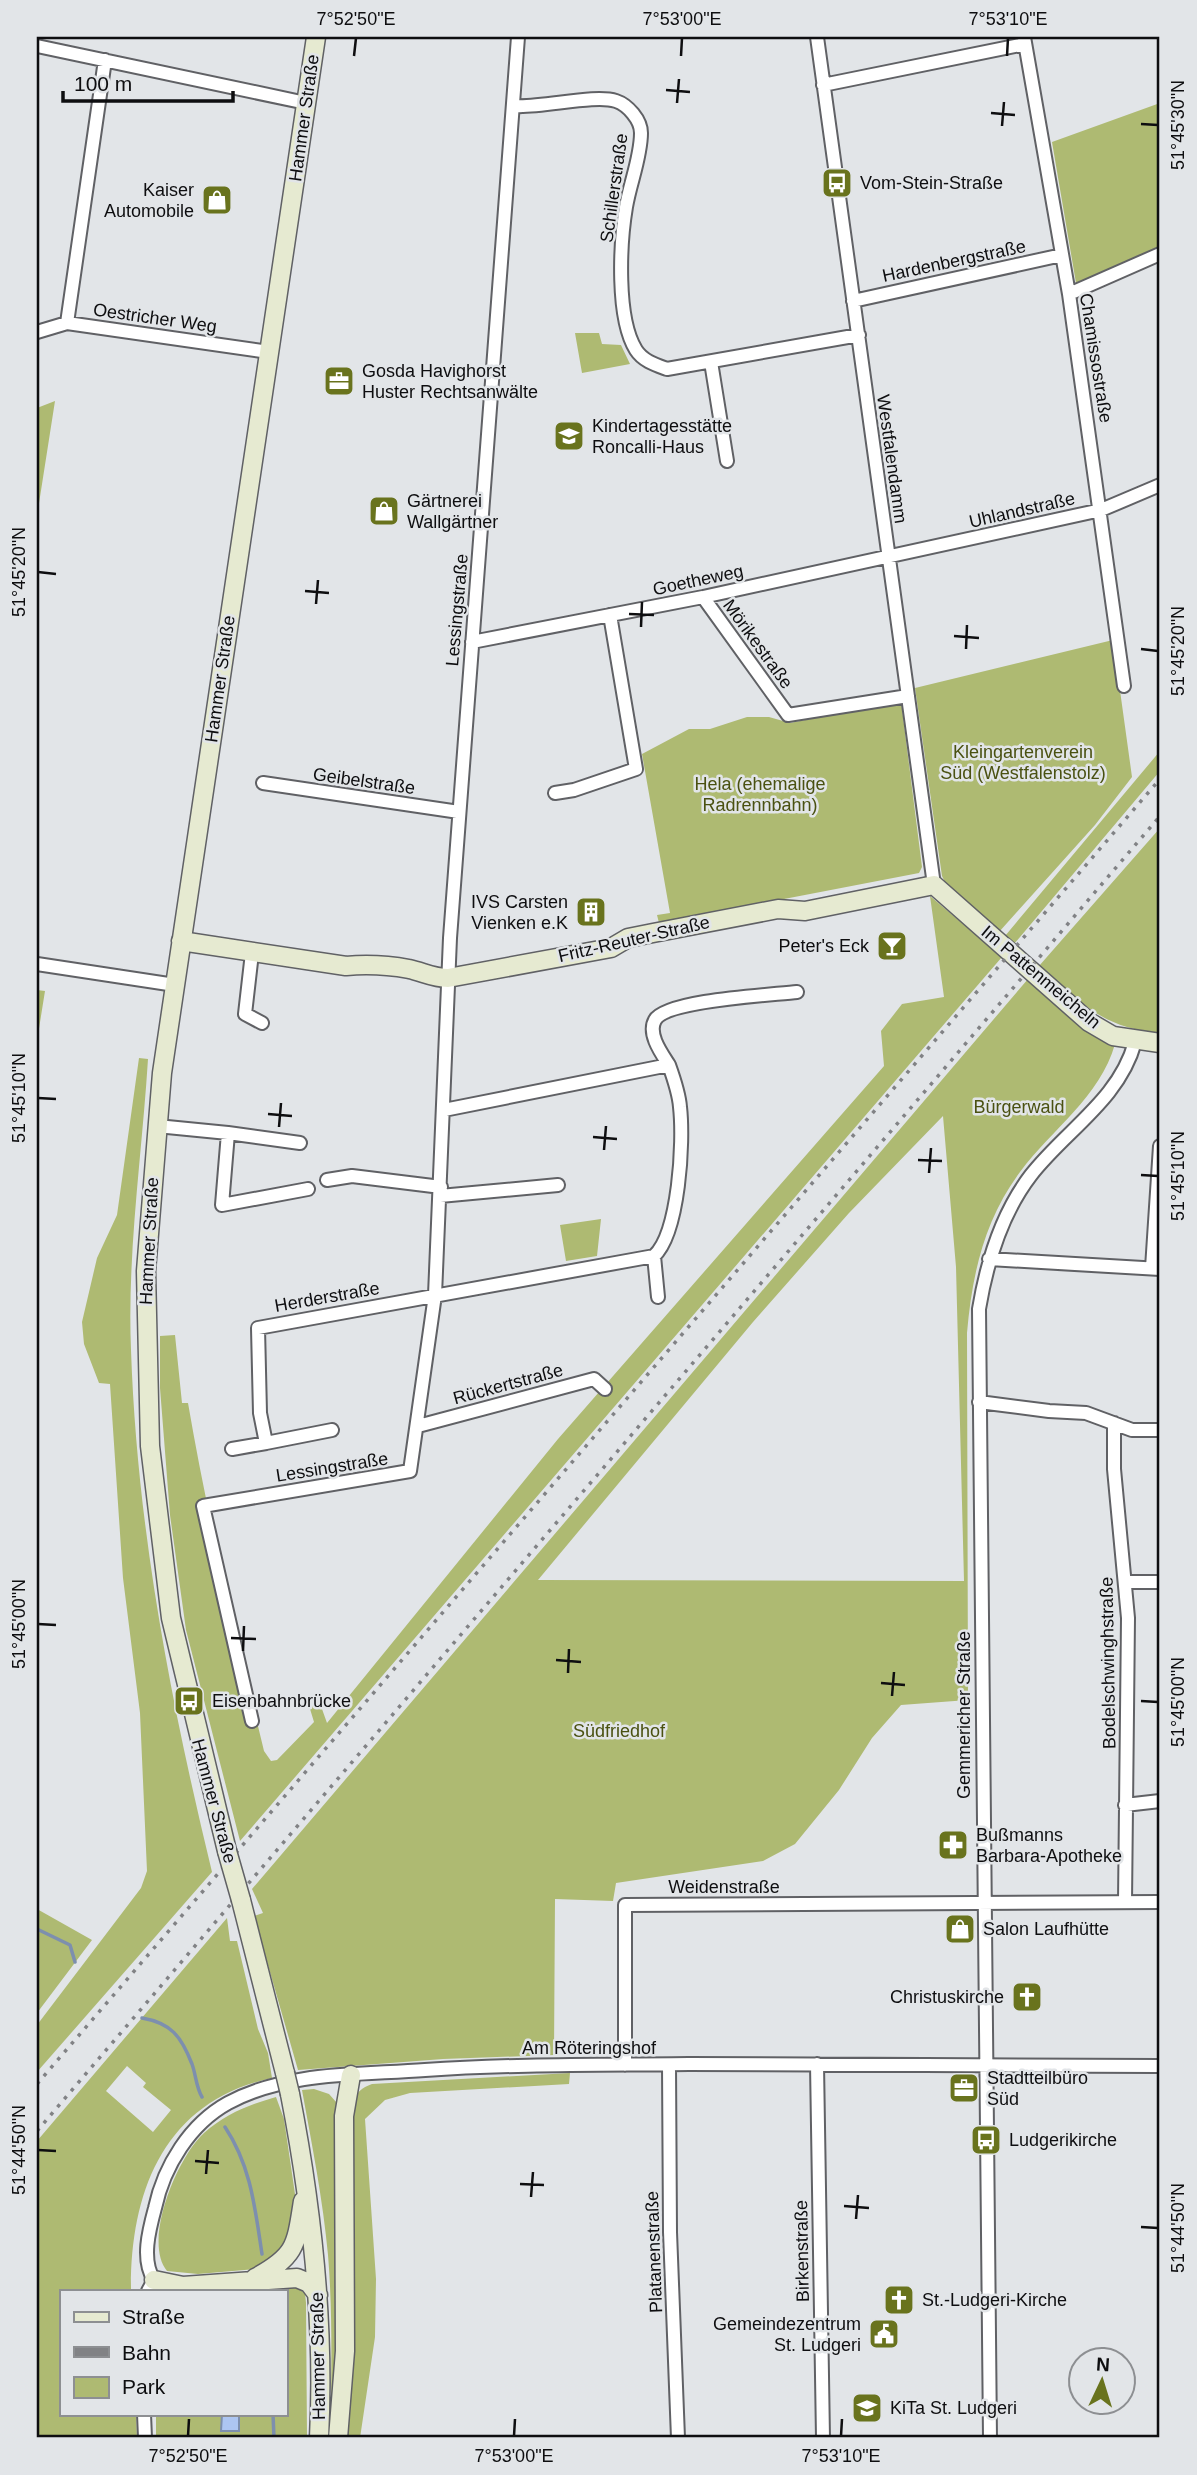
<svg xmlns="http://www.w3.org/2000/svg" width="1197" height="2475" font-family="Arial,sans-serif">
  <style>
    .green { fill: #aeba72; fill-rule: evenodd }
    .water { fill: #adc6f2; stroke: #7d8fae; stroke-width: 2 }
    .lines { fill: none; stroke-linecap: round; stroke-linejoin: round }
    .stream { stroke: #7d8fae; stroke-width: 3.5 }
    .street-casing { stroke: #606165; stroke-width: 16 }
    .secondary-casing { stroke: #606165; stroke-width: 21 }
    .street { stroke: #fff; stroke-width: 12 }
    .secondary { stroke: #e6ead1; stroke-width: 18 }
    .rail { stroke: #818285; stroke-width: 3.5; stroke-dasharray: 3.5 7; stroke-linecap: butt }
    .secondary-bridge-casing { stroke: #606165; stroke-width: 21; stroke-linecap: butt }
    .secondary-bridge { stroke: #e6ead1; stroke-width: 18 }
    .ticks { fill: none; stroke: #0e0e10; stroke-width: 2.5 }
    .labels { text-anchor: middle; stroke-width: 5; stroke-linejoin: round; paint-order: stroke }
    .street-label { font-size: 18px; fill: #0e0e10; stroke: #e2e5e8 }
    .poi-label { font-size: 18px; fill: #0e0e10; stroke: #e2e5e8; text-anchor: start }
    .park-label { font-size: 18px; fill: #4a5111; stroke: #e2e5e8 }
    .neatline { fill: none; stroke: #0e0e10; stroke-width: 2.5 }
    .ticks-label { font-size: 18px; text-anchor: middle; fill: #0e0e10 }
  </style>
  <rect width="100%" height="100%" fill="#e2e5e8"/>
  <!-- green -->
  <path class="green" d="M1160 103V246L1076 283 1052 142Z
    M575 333H599L602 344 621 345 630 364 582 373Z
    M55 401 37 516V408Z
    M1113 640 1132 777 1095 825 999 932 948 888 942 876 915 688Z
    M901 701 922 867 919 873 659 923 657 915 670 913 642 754 689 729H710L747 717H769L790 723Z
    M1160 751V771L1014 944 1005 936Z
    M1160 828V1033C1101 1028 1081 1002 1039 966Z
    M930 896 1002 957 240 1841 186 1630 170 1515 160 1388V1336L175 1335 182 1403H188C208 1520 236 1635 264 1751L271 1761 277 1760 314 1722 307 1699 317 1695 327 1723 558 1439 884 1066 881 1031 902 1004 944 997Z
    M1028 979 1115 1044C1100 1097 1052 1129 1020 1172 984 1220 972 1275 967 1333L968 1700 901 1705 872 1738 839 1790 795 1844 763 1861 616 1883 613 1901 555 1899 554 2055 443 2059 298 2070 254 1916 263 1913 252 1889ZM943 1116 956 1267 964 1581 538 1580 753 1322 849 1213Z
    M37 990 45 991 37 1041Z
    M139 1058 148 1059C142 1155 127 1253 131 1350 137 1527 170 1699 212 1872L37 2072V2025L141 1888 147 1871 140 1713 123 1578 110 1384 99 1383 84 1344 82 1322 97 1258 117 1215Z
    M601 1219 597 1256 566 1261 560 1225Z
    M37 1909 92 1940 37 2013Z
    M227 1918 230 1941H237L258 2029 268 2053 272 2078C164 2101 130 2192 131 2291H61V2414H136L137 2438 37 2437V2141ZM127 2066 146 2083 143 2087 171 2110 153 2132 106 2091Z
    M570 2073 569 2084 410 2093 385 2100 365 2119 376 2279 375 2337 360 2438H345L352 2379 349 2127C352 2106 351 2091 372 2084Z
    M314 2089 329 2094 337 2103 340 2340 331 2433C331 2374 333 2315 328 2255 323 2200 312 2145 302 2090Z
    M276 2097 284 2119 296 2201 284 2251 257 2269 198 2274 167 2271C142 2241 178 2156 204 2133 226 2114 248 2105 276 2097Z
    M293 2285 305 2293 306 2303 307 2438H156V2414H222L221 2430 238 2431 239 2414H285V2291H233Z"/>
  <!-- water -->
  <path class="water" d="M222 2414H239V2431H221Z"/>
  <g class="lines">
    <!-- stream -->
    <path class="stream" d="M37 1929 70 1945 75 1962
      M142 2018C171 2023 181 2036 192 2064 196 2075 196 2087 202 2097
      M225 2127C251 2166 255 2208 262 2254
      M273 2414 274 2438"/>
    <!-- street casing -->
    <g class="street-casing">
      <path id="street" d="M817 37 934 885
        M1024 37 1069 294 1124 686
        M37 46 306 103
        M823 85 1025 44
        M515 106C542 108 595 94 616 101 628 105 641 120 641 133 641 157 630 183 626 207 620 243 616 318 636 350 643 361 656 365 667 369L859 335
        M1069 294 1160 254
        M853 301 1062 255
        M67 323 105 60
        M37 332 67 323 269 352
        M711 362 727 461
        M703 597 788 715 908 696
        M472 642 703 597 1101 510 1160 485
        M263 783 459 812
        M555 793 574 790 636 769 610 615
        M252 953 245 1014 262 1023
        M37 964 175 985
        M669 1065C662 1054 647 1034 655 1020 666 1000 772 995 797 992
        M157 1126 228 1133 222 1205 308 1189
        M228 1133 300 1143
        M327 1180 352 1176 441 1187
        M440 1196 558 1185
        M654 1256 658 1297
        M989 1259 1160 1269
        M1152 1268 1160 1146
        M979 1402 1049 1411 1086 1413 1132 1430H1160
        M1114 1423V1469L1128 1618 1125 1902
        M418 1426 594 1379 605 1389
        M332 1430 266 1443 260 1413 258 1328 654 1256C679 1233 684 1142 680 1107 679 1093 674 1079 669 1065L444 1110
        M232 1449 266 1443
        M1126 1582H1160
        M252 1721 203 1506 410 1471 435 1295 450 938 518 37
        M1125 1805 1160 1801
        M817 2064 823 2438
        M625 2065V1905L1160 1902
        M669 2065 670 2232 678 2438
        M148 2291 154 2280C141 2260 149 2230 155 2208 164 2166 190 2124 228 2103 287 2071 360 2075 425 2070 513 2064 601 2065 689 2064 846 2064 1003 2066 1160 2066
        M144 2414 145 2438
        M990 2438 979 1309C987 1261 1001 1214 1031 1175 1066 1130 1119 1100 1135 1042"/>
    </g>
    <!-- secondary casing -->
    <g class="secondary-casing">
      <path id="secondary" d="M181 941 346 966C368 964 387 965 409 969 423 972 433 978 448 978L611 948 628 938 653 933 778 909 805 911 934 885 1089 1022 1113 1036 1160 1043
        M227 1851 171 1618 150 1446 146 1271 162 1073 316 37
        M241 1900 285 2073
        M290 2094C312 2207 325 2322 319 2438
        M255 2278C296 2256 296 2246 303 2201
        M154 2280 183 2286 297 2278 309 2283 318 2295
        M338 2438 345 2351 344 2116 351 2075"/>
    </g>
    <!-- street -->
    <use href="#street" class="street"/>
    <!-- secondary -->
    <use href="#secondary" class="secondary"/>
    <!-- rail -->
    <path class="rail" d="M37 2084 1160 779
      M37 2131 1160 816"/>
    <!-- secondary-bridge casing -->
    <g class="secondary-bridge-casing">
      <path id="secondary-bridge" d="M227 1851 241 1900
        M285 2073 290 2094"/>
    </g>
    <!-- secondary-bridge -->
    <use href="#secondary-bridge" class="secondary-bridge"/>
  </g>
  <!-- ticks -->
  <path class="ticks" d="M354 56 356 38M681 56 682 38M1007 56 1008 38M666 90 690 92M677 103 679 79M991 113 1015 115M1141 124 1158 125M1002 126 1004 102M38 572 56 574M305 591 329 593M316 604 318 580M629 614 654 615M641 627 642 602M954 636 979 638M966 649 967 625M1141 649 1158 651M38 1098 56 1099M268 1114 292 1116M279 1127 281 1103M593 1137 617 1139M604 1150 606 1126M918 1160 942 1161M929 1173 931 1148M1141 1175 1158 1176M38 1624 56 1625M231 1638 256 1639M243 1651 244 1626M556 1660 581 1662M568 1673 569 1649M881 1683 905 1685M892 1696 894 1672M1141 1701 1158 1702M38 2150 56 2151M195 2161 219 2163M206 2174 208 2150M520 2184 544 2185M531 2197 533 2172M844 2206 869 2208M856 2219 858 2195M1141 2227 1158 2228M188 2436 189 2419M514 2436 515 2419M841 2436 842 2419"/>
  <!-- icons -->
  <defs>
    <g id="bus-square" transform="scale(1.575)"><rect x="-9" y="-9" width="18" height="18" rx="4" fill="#69731d" stroke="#e2e5e8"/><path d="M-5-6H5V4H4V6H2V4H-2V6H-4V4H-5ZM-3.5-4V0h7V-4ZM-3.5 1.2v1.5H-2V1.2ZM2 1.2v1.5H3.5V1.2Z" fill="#fff"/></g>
    <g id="shop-square" transform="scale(1.575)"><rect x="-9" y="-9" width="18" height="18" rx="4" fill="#69731d" stroke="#e2e5e8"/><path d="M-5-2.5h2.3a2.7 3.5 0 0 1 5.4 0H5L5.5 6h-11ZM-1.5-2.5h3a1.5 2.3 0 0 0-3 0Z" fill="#fff"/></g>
    <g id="office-square" transform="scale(1.575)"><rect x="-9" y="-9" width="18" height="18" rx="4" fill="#69731d" stroke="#e2e5e8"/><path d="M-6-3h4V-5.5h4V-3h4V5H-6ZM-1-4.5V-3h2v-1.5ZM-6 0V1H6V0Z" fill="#fff"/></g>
    <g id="school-square" transform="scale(1.575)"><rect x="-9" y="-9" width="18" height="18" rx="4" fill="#69731d" stroke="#e2e5e8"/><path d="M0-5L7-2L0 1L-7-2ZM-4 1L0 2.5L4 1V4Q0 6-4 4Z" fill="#fff"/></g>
    <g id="building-square" transform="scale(1.575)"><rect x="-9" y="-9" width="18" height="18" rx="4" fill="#69731d" stroke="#e2e5e8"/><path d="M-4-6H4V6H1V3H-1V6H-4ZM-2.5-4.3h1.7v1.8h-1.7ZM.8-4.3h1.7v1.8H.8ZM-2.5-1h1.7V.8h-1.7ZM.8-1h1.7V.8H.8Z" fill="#fff"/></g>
    <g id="bar-square" transform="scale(1.575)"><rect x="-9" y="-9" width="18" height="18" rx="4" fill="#69731d" stroke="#e2e5e8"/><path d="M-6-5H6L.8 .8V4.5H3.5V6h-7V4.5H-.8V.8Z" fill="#fff"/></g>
    <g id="pharmacy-square" transform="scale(1.575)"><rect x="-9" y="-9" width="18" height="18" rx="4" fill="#69731d" stroke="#e2e5e8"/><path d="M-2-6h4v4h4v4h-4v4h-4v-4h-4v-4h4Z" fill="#fff"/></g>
    <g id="church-square" transform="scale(1.575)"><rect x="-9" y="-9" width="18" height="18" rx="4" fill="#69731d" stroke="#e2e5e8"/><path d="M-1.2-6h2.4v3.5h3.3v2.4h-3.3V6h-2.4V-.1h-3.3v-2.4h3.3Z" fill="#fff"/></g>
    <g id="civic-square" transform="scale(1.575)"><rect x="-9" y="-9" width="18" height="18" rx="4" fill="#69731d" stroke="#e2e5e8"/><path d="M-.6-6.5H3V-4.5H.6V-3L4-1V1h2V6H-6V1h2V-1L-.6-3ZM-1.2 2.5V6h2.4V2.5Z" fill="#fff"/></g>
  </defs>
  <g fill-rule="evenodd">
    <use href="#bus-square" x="837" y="183"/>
    <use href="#shop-square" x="217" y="200"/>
    <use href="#office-square" x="339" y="381"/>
    <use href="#school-square" x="569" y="436"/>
    <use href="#shop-square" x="384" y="511"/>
    <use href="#building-square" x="591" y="912"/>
    <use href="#bar-square" x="892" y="946"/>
    <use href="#bus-square" x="189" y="1701"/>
    <use href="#pharmacy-square" x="953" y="1845"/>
    <use href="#shop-square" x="960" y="1929"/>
    <use href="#church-square" x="1027" y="1997"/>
    <use href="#office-square" x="964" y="2088"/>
    <use href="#bus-square" x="986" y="2140"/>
    <use href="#church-square" x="899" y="2300"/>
    <use href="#civic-square" x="884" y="2334"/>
    <use href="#school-square" x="867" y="2408"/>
  </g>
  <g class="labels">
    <!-- street labels -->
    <g class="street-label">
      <text transform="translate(304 118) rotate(-82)" y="6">Hammer Straße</text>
      <text transform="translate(614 188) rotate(-82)" y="6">Schillerstraße</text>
      <text transform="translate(954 261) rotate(-12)" y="6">Hardenbergstraße</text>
      <text transform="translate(155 318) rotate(8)" y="6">Oestricher Weg</text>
      <text transform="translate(1096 358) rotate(81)" y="6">Chamissostraße</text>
      <text transform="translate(892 459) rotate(82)" y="6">Westfalendamm</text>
      <text transform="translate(1022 510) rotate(-13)" y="6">Uhlandstraße</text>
      <text transform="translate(698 580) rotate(-12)" y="6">Goetheweg</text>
      <text transform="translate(457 610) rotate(-85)" y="6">Lessingstraße</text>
      <text transform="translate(758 644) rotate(54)" y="6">Mörikestraße</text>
      <text transform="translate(220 679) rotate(-82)" y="6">Hammer Straße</text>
      <text transform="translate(364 781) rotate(8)" y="6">Geibelstraße</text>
      <text transform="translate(634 939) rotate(-13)" y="6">Fritz-Reuter-Straße</text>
      <text transform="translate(1041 977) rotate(40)" y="6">Im Pattenmeicheln</text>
      <text transform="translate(149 1241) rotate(-87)" y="6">Hammer Straße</text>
      <text transform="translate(327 1297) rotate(-10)" y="6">Herderstraße</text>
      <text transform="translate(508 1384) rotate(-15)" y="6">Rückertstraße</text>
      <text transform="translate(332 1467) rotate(-9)" y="6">Lessingstraße</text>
      <text transform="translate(1108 1663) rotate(-91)" y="6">Bodelschwinghstraße</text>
      <text transform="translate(964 1715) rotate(-90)" y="6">Gemmericher Straße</text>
      <text transform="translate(214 1801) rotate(75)" y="6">Hammer Straße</text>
      <text x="724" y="1893">Weidenstraße</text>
      <text x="589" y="2054">Am Röteringshof</text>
      <text transform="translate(802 2251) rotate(-91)" y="6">Birkenstraße</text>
      <text transform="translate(654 2252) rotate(-92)" y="6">Platanenstraße</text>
      <text transform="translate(318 2356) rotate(-91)" y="6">Hammer Straße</text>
    </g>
    <!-- poi labels -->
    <g class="poi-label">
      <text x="860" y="189">Vom-Stein-Straße</text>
      <text x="194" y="196" text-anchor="end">Kaiser<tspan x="194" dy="21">Automobile</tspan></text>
      <text x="362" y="377">Gosda Havighorst<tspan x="362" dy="21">Huster Rechtsanwälte</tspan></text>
      <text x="592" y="432">Kindertagesstätte<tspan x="592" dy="21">Roncalli-Haus</tspan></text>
      <text x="407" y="507">Gärtnerei<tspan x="407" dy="21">Wallgärtner</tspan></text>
      <text x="568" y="908" text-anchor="end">IVS Carsten<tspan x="568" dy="21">Vienken e.K</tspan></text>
      <text x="869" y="952" text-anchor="end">Peter's Eck</text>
      <text x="212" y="1707">Eisenbahnbrücke</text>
      <text x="976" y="1841">Bußmanns<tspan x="976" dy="21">Barbara-Apotheke</tspan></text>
      <text x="983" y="1935">Salon Laufhütte</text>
      <text x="1004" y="2003" text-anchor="end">Christuskirche</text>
      <text x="987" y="2084">Stadtteilbüro<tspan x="987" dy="21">Süd</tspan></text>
      <text x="1009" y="2146">Ludgerikirche</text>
      <text x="922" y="2306">St.-Ludgeri-Kirche</text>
      <text x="861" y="2330" text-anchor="end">Gemeindezentrum<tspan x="861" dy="21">St. Ludgeri</tspan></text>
      <text x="890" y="2414">KiTa St. Ludgeri</text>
    </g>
    <!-- park labels -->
    <g class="park-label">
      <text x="1023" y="758">Kleingartenverein<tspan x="1023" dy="21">Süd (Westfalenstolz)</tspan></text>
      <text x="760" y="790">Hela (ehemalige<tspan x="760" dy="21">Radrennbahn)</tspan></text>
      <text x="1019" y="1113">Bürgerwald</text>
      <text x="619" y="1737">Südfriedhof</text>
    </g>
  </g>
  <!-- border -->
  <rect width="1197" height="2475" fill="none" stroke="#e2e5e8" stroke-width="77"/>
  <!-- legend -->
  <rect x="60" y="2290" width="228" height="126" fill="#e2e5e8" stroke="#8d8f92" stroke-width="2"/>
  <rect x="74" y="2312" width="35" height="10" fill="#e6ead1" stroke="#8d8f92" stroke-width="2"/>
  <text x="122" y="2324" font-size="21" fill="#0e0e10">Straße</text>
  <rect x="74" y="2347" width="35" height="10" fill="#818285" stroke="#8d8f92" stroke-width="2"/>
  <text x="122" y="2360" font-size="21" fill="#0e0e10">Bahn</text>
  <rect x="74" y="2377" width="35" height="21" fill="#aeba72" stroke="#8d8f92" stroke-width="2"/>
  <text x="122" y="2394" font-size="21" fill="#0e0e10">Park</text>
  <!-- north arrow -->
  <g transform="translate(1102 2381) rotate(4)"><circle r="33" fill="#e2e5e8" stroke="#8d8f92" stroke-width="2"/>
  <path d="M0-5L12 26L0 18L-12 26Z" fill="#69731d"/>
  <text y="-10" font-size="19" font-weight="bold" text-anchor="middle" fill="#0e0e10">N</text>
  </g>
  <!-- scale -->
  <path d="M63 91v10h170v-10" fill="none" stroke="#0e0e10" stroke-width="3.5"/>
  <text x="74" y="91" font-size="21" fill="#0e0e10" stroke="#e2e5e8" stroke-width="5" paint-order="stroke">100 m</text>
  <rect x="38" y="38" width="1120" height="2398" class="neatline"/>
  <g class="ticks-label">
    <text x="356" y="25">7°52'50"E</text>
    <text x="682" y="25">7°53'00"E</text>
    <text x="1008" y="25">7°53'10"E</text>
    <text transform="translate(1178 125) rotate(-90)" y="6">51°45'30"N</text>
    <text transform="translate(19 572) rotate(-90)" y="6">51°45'20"N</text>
    <text transform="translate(1178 651) rotate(-90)" y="6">51°45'20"N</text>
    <text transform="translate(19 1098) rotate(-90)" y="6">51°45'10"N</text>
    <text transform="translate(1178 1176) rotate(-90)" y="6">51°45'10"N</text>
    <text transform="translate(19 1624) rotate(-90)" y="6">51°45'00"N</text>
    <text transform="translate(1178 1702) rotate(-90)" y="6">51°45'00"N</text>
    <text transform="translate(19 2150) rotate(-90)" y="6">51°44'50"N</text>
    <text transform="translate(1178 2228) rotate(-90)" y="6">51°44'50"N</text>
    <text x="188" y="2462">7°52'50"E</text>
    <text x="514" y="2462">7°53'00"E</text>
    <text x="841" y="2462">7°53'10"E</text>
  </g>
</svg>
